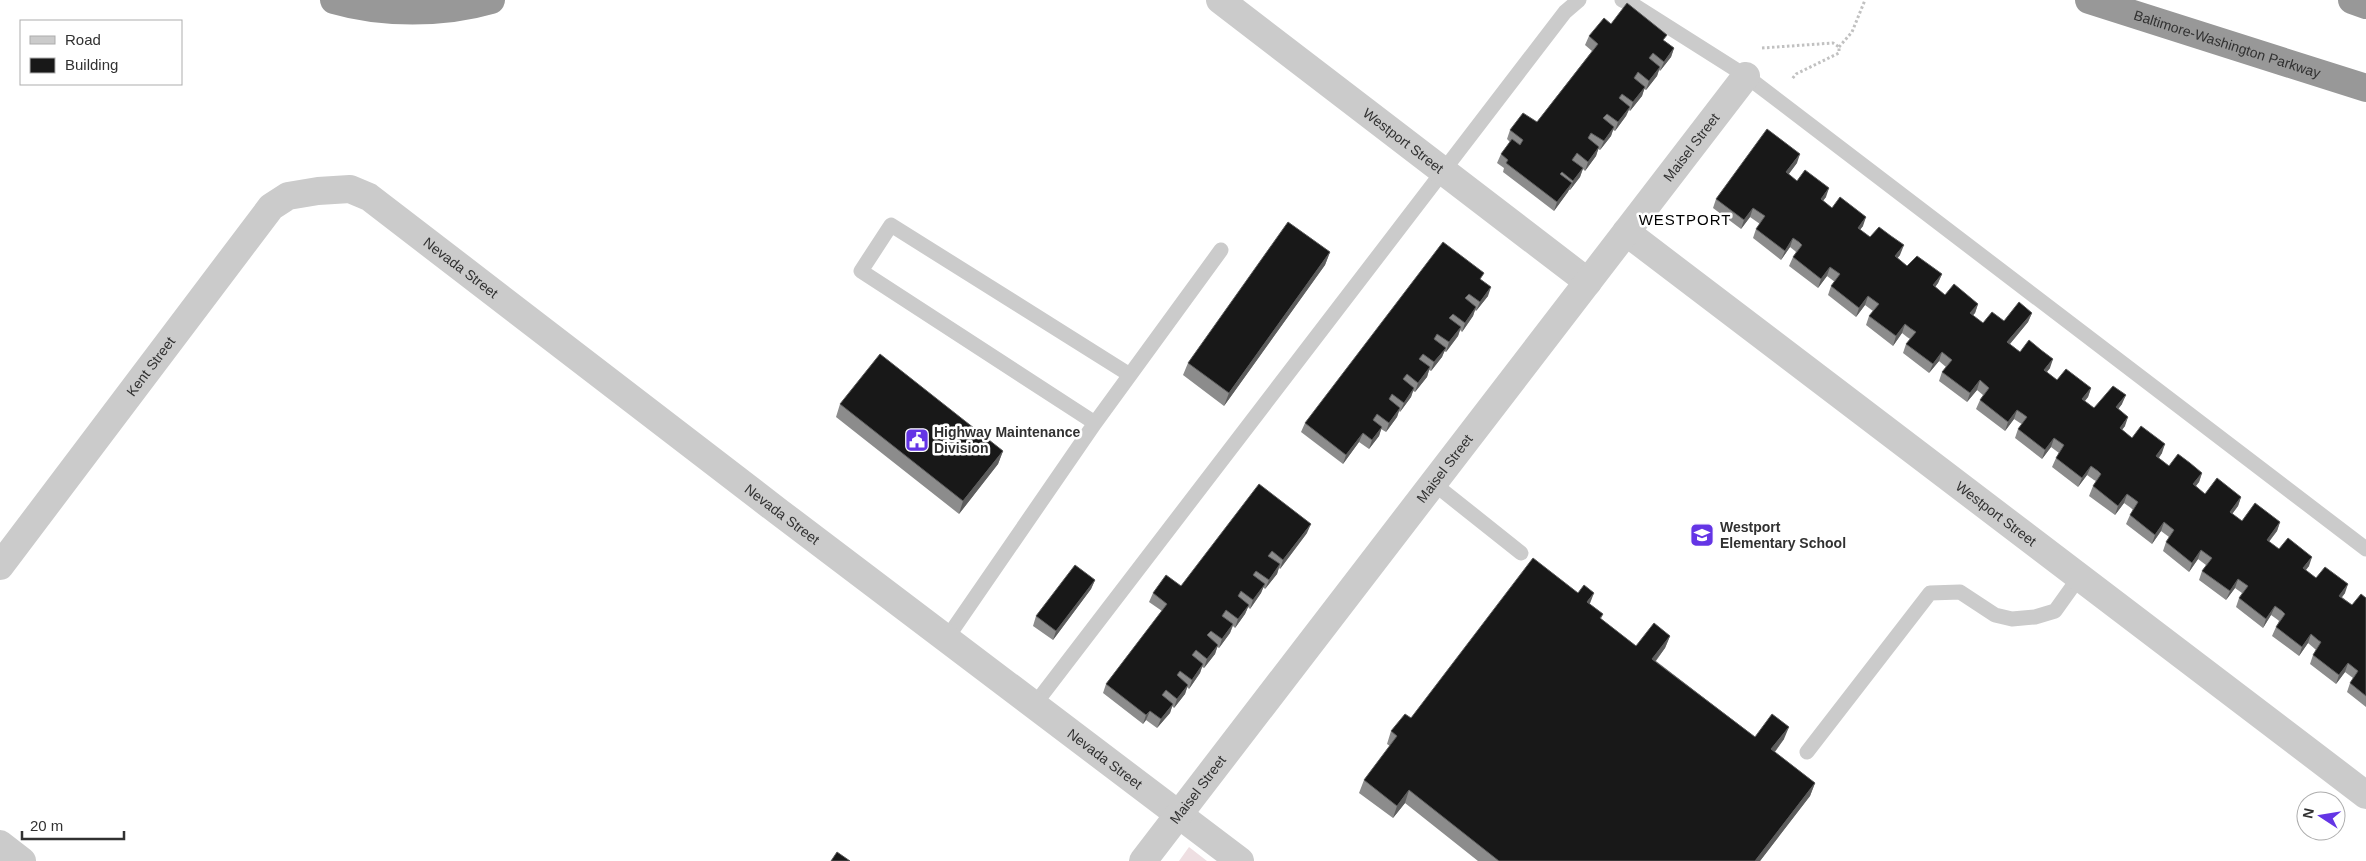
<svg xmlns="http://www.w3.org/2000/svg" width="2366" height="861" font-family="Helvetica,sans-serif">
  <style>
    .green { fill: #eedfe2 }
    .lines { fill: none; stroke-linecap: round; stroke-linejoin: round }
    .path { stroke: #c1c1c1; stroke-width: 3; stroke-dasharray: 2.5 2.5; stroke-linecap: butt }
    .service { stroke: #cbcbcb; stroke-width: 15 }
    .minor { stroke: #cbcbcb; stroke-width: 28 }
    .motorway { stroke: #989898; stroke-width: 28 }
    .wall { fill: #8c8c8c }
    .shaded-wall { fill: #5d5d5d }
    .building { fill: #181818; stroke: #5d5d5d }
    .labels { text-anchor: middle; stroke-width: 5; stroke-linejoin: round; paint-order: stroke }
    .street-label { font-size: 14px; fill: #313131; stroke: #fff }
    .poi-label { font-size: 14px; font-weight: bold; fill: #313131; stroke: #fff; text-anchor: start }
    .neighbourhood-label { font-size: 15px; letter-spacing: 1px; fill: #000; stroke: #fff }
  </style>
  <rect width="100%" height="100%" fill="#fff"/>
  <!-- green -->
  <path class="green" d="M1189 847 1207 861H1179Z"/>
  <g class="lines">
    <!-- path -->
    <path class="path" d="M1839 47 1852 32 1865 0
      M1762 48 1833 43 1839 47V53L1796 74 1792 79"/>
    <!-- service -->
    <path class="service" d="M1622 0 1637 7 1746 76 2366 549
      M1095 423 861 271 891 225 1130 375
      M1433 483 1521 553
      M947 638 1095 423 1221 250
      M1035 704 1565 12 1579 0
      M1807 752 1930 593 1960 592 1995 615 2012 619 2035 617 2055 611 2080 576"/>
    <!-- minor -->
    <g class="minor">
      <path id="s1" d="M1220 0 1588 282"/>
      <path id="s2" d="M1626 232 2366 795"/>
      <path id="s3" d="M0 566 271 207 288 196 318 191 350 189 369 197 779 512 1240 861"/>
      <path d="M0 844 22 861"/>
      <path id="s4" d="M1143 861 1746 76"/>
    </g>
    <!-- motorway -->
    <g class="motorway">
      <path d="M334 0C382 14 443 14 491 0"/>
      <path id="s5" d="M2089 0 2366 88"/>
      <path d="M2352 0 2366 5"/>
    </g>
  </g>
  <!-- wall -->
  <path class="wall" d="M1611 24 1665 41 1674 48 1671 57 1660 71 1659 70 1657 76 1646 90 1644 89 1642 96 1630 111 1629 110 1626 116 1615 131 1613 130 1611 136 1600 150 1598 149 1596 156 1585 171 1583 169 1580 177 1570 190H1569L1554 211 1503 172 1504 168 1497 163 1501 154 1510 142 1507 139 1510 130 1537 122 1592 51 1585 45 1589 36Z
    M1797 163 1788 174 1797 181 1826 197 1823 201 1832 208 1863 226 1860 230 1870 237 1900 255 1897 258 1907 266 1942 274 1938 283 1935 287 1945 295 1978 304 1975 313 1972 316 1983 323 2004 321 2032 313 2028 322 2010 344 2020 352 2050 368 2047 372 2057 380 2091 388 2088 397 2085 401 2094 408 2122 404 2118 409 2125 426 2122 430 2132 438 2162 453 2159 458 2169 466 2202 473 2199 482 2196 486 2205 494 2241 497 2238 506 2232 514 2242 521 2280 522 2277 531 2269 542 2279 549 2309 566 2306 570 2316 578 2345 593 2342 597 2352 605 2366 598V707L2347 692 2350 683 2353 678 2345 672 2336 684 2310 664 2313 655 2316 650 2315 649 2308 643 2299 656 2272 636 2276 627 2279 621 2278 620 2271 615 2263 628 2236 607 2239 598 2242 593 2235 588 2226 600 2199 580 2202 571 2206 565 2198 559 2189 572 2163 551 2166 542 2169 537 2161 531 2152 544 2126 524 2130 515 2133 510 2131 508 2124 503 2115 515 2089 496 2093 486 2096 481 2094 480 2087 475 2078 487 2052 467 2056 458 2059 453 2051 447 2042 459 2015 438 2018 429 2022 424 2020 423 2014 419 2005 431 1976 409 1980 400 1983 395 1977 390 1967 402 1939 381 1942 372 1946 367 1939 361 1929 373 1903 353 1906 344 1910 339 1907 337 1902 333 1893 346 1866 325 1869 316 1873 311 1865 305 1856 317 1828 295 1831 286 1835 282 1827 276 1818 288 1789 266 1793 257 1796 252 1795 251 1790 247 1781 260 1753 238 1756 229 1760 224 1750 217 1741 229 1713 208 1716 199Z
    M1330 252 1325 265 1224 406 1183 375 1188 363Z
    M1482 280 1488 296 1476 311 1475 310 1473 316 1462 332 1460 330 1458 336 1446 352 1444 351 1442 357 1431 371 1429 370 1427 377 1415 392 1413 391 1411 397 1400 412 1399 411 1397 417 1386 432 1381 429 1379 436 1369 449 1359 442 1343 464 1301 432 1305 423Z
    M840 404 1003 451 998 464 959 514 836 417Z
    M1307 533 1280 569 1279 568 1277 574 1265 589 1263 587 1261 593 1250 609 1248 607 1245 614 1235 628 1233 626 1230 633 1219 648 1217 647 1215 654 1204 668 1202 667 1200 673 1189 689 1187 687 1185 694 1174 708 1172 706 1170 713 1157 728 1146 720 1143 724 1103 693 1106 684 1162 611 1149 602 1153 593 1181 586Z
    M1095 580 1091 589 1053 640 1033 626 1036 616Z
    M1590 604 1603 614 1601 619 1636 646 1670 636 1665 648 1656 661 1755 737 1784 739 1775 752 1815 783 1810 796 1760 861H1478L1405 803 1393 818 1359 793 1364 780 1390 746 1387 744 1391 731Z"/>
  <!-- shaded-wall -->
  <path class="shaded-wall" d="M1674 48 1671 57 1660 71 1664 62Z
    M1660 67 1657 76 1646 90 1649 81Z
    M1645 87 1642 96 1630 111 1633 102Z
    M1630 107 1626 116 1615 131 1618 122Z
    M1614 127 1611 136 1600 150 1604 141Z
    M1599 147 1596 156 1585 171 1588 162Z
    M1800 154 1797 163 1783 182 1786 172Z
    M1583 168 1580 177 1570 190 1573 181Z
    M1572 183 1568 192 1554 211 1557 202Z
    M1829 188 1826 197 1817 208 1821 199Z
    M1753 208 1750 217 1741 229 1744 220Z
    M1866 217 1863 226 1854 237 1858 228Z
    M1793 238 1790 247 1781 260 1785 251Z
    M1904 245 1900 255 1892 265 1895 256Z
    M1330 252 1325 265 1224 406 1229 393Z
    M1830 267 1827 276 1818 288 1821 279Z
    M1942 274 1938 283 1930 294 1933 285Z
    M1491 287 1488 296 1476 311 1480 302Z
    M1868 296 1865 305 1856 317 1859 308Z
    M1978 304 1975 313 1966 323 1970 313Z
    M1476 307 1473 316 1462 332 1465 323Z
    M2032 313 2028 322 2004 351 2007 342Z
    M1905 324 1902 333 1893 346 1896 336Z
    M1461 327 1458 336 1446 352 1449 342Z
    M1446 348 1442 357 1431 371 1434 362Z
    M1942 352 1939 361 1929 373 1933 364Z
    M2053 359 2050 368 2041 379 2044 370Z
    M1430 367 1427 377 1415 392 1418 383Z
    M1980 380 1977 390 1967 402 1970 393Z
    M1414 388 1411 397 1400 412 1404 403Z
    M2091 388 2088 397 2079 408 2082 399Z
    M2126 395 2122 404 2113 416 2116 407Z
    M1400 408 1397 417 1386 432 1389 423Z
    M2017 410 2014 419 2005 431 2008 422Z
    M2128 417 2125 426 2116 437 2120 428Z
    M1382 427 1379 436 1369 449 1372 440Z
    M1363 433 1359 442 1343 464 1346 455Z
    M2054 438 2051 447 2042 459 2045 450Z
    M2165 444 2162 453 2153 465 2156 456Z
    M1003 451 998 464 959 514 963 501Z
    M2091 466 2087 475 2078 487 2082 478Z
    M2202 473 2199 482 2190 493 2193 484Z
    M2127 494 2124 503 2115 515 2118 506Z
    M2241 497 2238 506 2227 521 2230 512Z
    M2164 522 2161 531 2152 544 2155 535Z
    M2280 522 2277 531 2263 549 2267 540Z
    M1311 524 1307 533 1280 569 1283 560Z
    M2201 550 2198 559 2189 572 2192 563Z
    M2312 557 2309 566 2300 577 2303 568Z
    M1280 564 1277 574 1265 589 1269 580Z
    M2238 579 2235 588 2226 600 2230 591Z
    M1095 580 1091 589 1053 640 1056 631Z
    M1265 584 1261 593 1250 609 1253 600Z
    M2348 584 2345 593 2336 605 2339 596Z
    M1594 593 1589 606 1587 602Z
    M1249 605 1245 614 1235 628 1238 619Z
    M2275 606 2271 615 2263 628 2266 619Z
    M1233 624 1230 633 1219 648 1222 639Z
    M2311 634 2308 643 2299 656 2302 647Z
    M1670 636 1665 648 1648 671 1652 659Z
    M1218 645 1215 654 1204 668 1207 659Z
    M2348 663 2345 672 2336 684 2339 675Z
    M1203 664 1200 673 1189 689 1192 680Z
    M1188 685 1185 694 1174 708 1177 699Z
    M1173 704 1170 713 1157 728 1161 719Z
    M1150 711 1146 720 1143 724 1146 715Z
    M1789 727 1784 739 1767 762 1771 749Z
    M1815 783 1810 796 1760 861H1755Z
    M1409 790 1405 803 1393 818 1397 806Z"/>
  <!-- building -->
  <path class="building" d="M1627 3 1667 35 1663 40 1674 48 1664 62 1653 53 1649 58 1660 67 1649 81 1638 72 1634 78 1645 87 1633 102 1622 94 1619 98 1630 107 1618 122 1607 114 1603 118 1614 127 1604 141 1591 133 1588 138 1599 147 1588 162 1577 153 1572 160 1583 168 1573 181 1562 172 1560 174 1572 183 1557 202 1506 163 1508 160 1501 154 1512 139 1520 145 1523 140 1510 130 1523 113 1537 122 1598 44 1589 36 1604 18 1611 24Z
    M1767 129 1800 154 1786 172 1791 176 1797 181 1805 170 1829 188 1821 199 1832 208 1840 197 1866 217 1858 228 1870 237 1879 227 1891 236 1904 245 1895 256 1907 266 1917 256 1942 274 1933 285 1945 295 1954 284 1978 304 1970 313 1983 323 1992 312 2004 321 2019 302 2032 313 2007 342 2020 352 2029 340 2041 350 2053 359 2044 370 2057 380 2066 369 2091 388 2082 399 2094 408 2113 386 2126 395 2116 407 2128 417 2120 428 2132 438 2141 426 2165 444 2156 456 2169 466 2178 454 2190 463 2202 473 2193 484 2205 494 2217 478 2241 497 2230 512 2242 521 2255 503 2280 522 2267 540 2279 549 2288 538 2312 557 2303 568 2316 578 2325 567 2348 584 2339 596 2352 605 2361 594 2366 598V696L2350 683 2358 671 2348 663 2339 675 2313 655 2321 642 2318 640 2311 634 2302 647 2276 627 2285 614 2282 611 2275 606 2266 619 2239 598 2248 586 2238 579 2230 591 2202 571 2212 558 2201 550 2192 563 2166 542 2174 530 2164 522 2155 535 2130 515 2138 502 2134 499 2127 494 2118 506 2093 486 2101 474 2098 471 2091 466 2082 478 2056 458 2064 445 2054 438 2045 450 2018 429 2027 417 2023 414 2017 410 2008 422 1980 400 1989 388 1980 380 1970 393 1942 372 1952 360 1942 352 1933 364 1906 344 1916 332 1910 328 1905 324 1896 336 1869 316 1879 304 1868 296 1859 308 1831 286 1840 274 1830 267 1821 279 1793 257 1802 245 1799 242 1793 238 1785 251 1756 229 1765 216 1753 208 1744 220 1716 199Z
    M1288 222 1330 252 1229 393 1188 363Z
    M1443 242 1484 273 1480 279 1491 287 1480 302 1469 294 1465 298 1476 307 1465 323 1453 314 1449 318 1461 327 1449 342 1437 334 1434 339 1446 348 1434 362 1423 354 1419 359 1430 367 1418 383 1407 374 1403 379 1414 388 1404 403 1392 394 1389 399 1400 408 1389 423 1377 414 1373 420 1382 427 1372 440 1363 433 1346 455 1305 423Z
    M880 354 1003 451 963 501 840 404Z
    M1259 484 1311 524 1283 560 1272 551 1268 556 1280 564 1269 580 1256 571 1253 575 1265 584 1253 600 1241 591 1238 596 1249 605 1238 619 1226 610 1222 616 1233 624 1222 639 1211 631 1207 635 1218 645 1207 659 1196 650 1192 655 1203 664 1192 680 1180 671 1177 675 1188 685 1177 699 1166 690 1162 695 1173 704 1161 719 1150 711 1146 715 1106 684 1167 604 1153 593 1166 575 1181 586Z
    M1533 558 1578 593 1584 585 1594 593 1587 602 1603 614 1600 618 1636 646 1654 623 1670 636 1652 659 1755 737 1772 714 1789 727 1771 749 1815 783 1755 861H1499L1409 790 1397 806 1364 780 1397 736 1391 731 1405 714 1411 718Z
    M1075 565 1095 580 1056 631 1036 616Z
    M837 852 850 861H831Z"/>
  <!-- icons -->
  <defs>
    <g id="civic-square" transform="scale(1.25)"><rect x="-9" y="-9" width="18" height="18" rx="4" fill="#6435e5" stroke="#fff"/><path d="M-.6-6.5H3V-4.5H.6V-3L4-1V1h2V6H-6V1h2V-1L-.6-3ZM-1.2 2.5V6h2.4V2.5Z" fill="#fff"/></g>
    <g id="school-square" transform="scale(1.25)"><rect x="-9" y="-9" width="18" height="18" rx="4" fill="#6435e5" stroke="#fff"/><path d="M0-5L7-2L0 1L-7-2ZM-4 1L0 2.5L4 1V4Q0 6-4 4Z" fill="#fff"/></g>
  </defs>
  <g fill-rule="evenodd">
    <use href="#civic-square" x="917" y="440"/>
    <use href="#school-square" x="1702" y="535"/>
  </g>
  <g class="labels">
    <!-- street labels -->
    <g class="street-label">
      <text dy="5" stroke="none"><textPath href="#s5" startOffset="145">Baltimore-Washington Parkway</textPath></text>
      <text dy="5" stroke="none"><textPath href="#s1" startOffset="231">Westport Street</textPath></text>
      <text dy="5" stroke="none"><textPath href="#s4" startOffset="900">Maisel Street</textPath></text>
      <text dy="5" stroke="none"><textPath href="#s3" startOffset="669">Nevada Street</textPath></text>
      <text dy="5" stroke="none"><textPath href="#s3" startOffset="250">Kent Street</textPath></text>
      <text dy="5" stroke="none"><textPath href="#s4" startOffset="495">Maisel Street</textPath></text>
      <text dy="5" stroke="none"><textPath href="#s2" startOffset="465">Westport Street</textPath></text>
      <text dy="5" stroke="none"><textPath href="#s3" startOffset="1074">Nevada Street</textPath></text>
      <text dy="5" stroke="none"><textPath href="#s3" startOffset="1479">Nevada Street</textPath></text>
      <text dy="5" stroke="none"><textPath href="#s4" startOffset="90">Maisel Street</textPath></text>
    </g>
    <!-- poi labels -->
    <g class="poi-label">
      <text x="934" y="437">Highway Maintenance<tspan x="934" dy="16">Division</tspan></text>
      <text x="1720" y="532">Westport<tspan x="1720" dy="16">Elementary School</tspan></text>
    </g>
    <!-- neighbourhood labels -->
    <g class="neighbourhood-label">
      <text x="1685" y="225">WESTPORT</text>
    </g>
  </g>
  <!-- legend -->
  <rect x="20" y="20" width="162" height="65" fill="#ffffff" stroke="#adadad"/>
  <rect x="30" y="36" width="25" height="8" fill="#cbcbcb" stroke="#adadad"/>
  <text x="65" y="45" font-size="15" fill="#313131">Road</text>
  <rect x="30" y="58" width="25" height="15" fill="#181818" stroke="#adadad"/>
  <text x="65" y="70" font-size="15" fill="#313131">Building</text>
  <!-- north arrow -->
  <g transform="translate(2321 816) rotate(282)"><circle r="24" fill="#ffffff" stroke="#adadad"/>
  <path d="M0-4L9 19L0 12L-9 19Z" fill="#6435e5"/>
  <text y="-8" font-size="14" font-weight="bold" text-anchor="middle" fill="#313131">N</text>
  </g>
  <!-- scale -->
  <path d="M22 831v8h102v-8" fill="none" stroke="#313131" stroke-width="2.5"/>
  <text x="30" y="831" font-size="15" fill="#313131" stroke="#ffffff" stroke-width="4" paint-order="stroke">20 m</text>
</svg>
